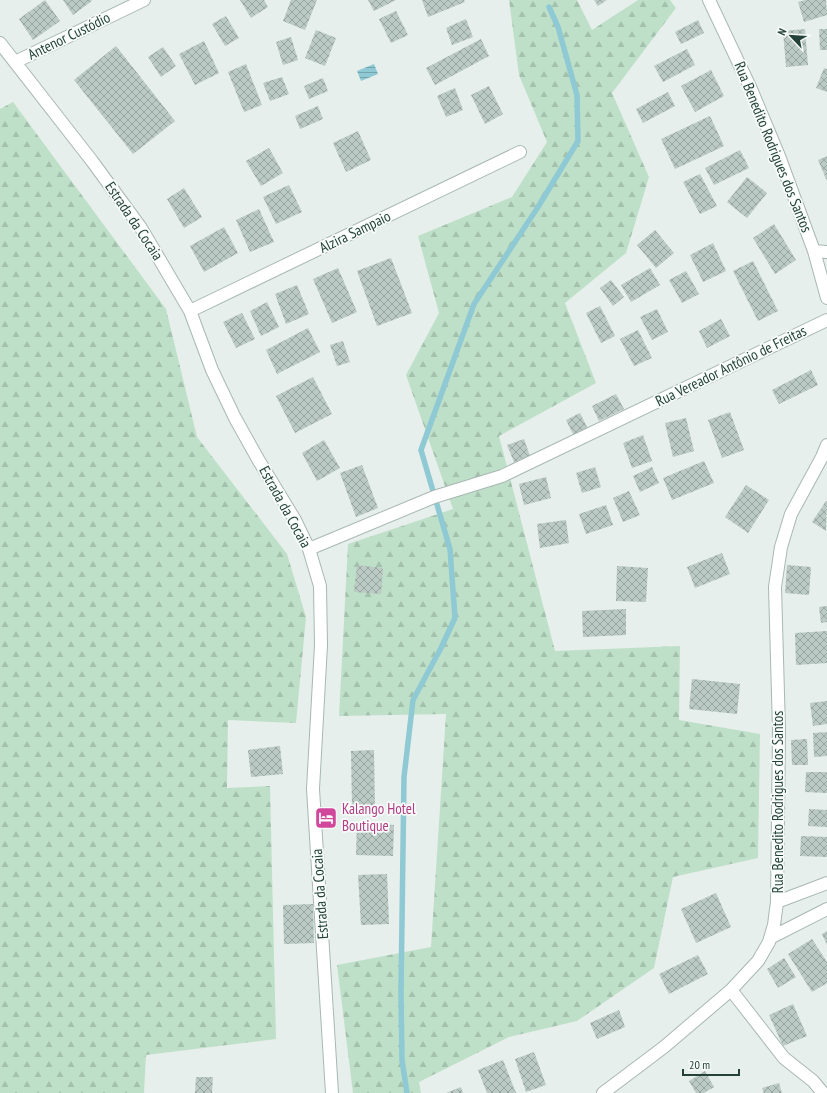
<svg xmlns="http://www.w3.org/2000/svg" width="827" height="1093" font-family="'PT Sans Narrow',sans-serif">
  <style>
    .forest { fill: url(#forest-firs) }
    .water { fill: url(#water-rules) }
    .lines { fill: none; stroke-linecap: round; stroke-linejoin: round }
    .stream { stroke: #8ec9d4; stroke-width: 5.5 }
    .building { fill: url(#building-cross-hatch) }
    .minor-casing { stroke: #a8b8b2; stroke-width: 14 }
    .minor { stroke: #fff; stroke-width: 12 }
    .labels { text-anchor: middle; stroke-width: 3.5; stroke-linejoin: round; paint-order: stroke }
    .street-label { font-size: 15px; fill: #24423a; stroke: #f7fbf9 }
    .hotel-label { font-size: 15px; fill: #b23c85; stroke: #f7fbf9; text-anchor: start }
  </style>
  <defs>
    <pattern id="forest-firs" width="22" height="20" patternUnits="userSpaceOnUse"><rect width="22" height="20" fill="#bfe0c8"/><path d="M5 1l3.5 6h-7zM16 11l3.5 6h-7z" fill="#a4c1ad"/></pattern>
    <pattern id="water-rules" width="6" height="5" patternUnits="userSpaceOnUse"><rect width="6" height="5" fill="#8ec9d4"/><path d="M0 2.5h6" fill="none" stroke="#74a5ad"/></pattern>
    <pattern id="building-cross-hatch" width="8" height="8" patternUnits="userSpaceOnUse"><rect width="8" height="8" fill="#bbcac4"/><path d="M0 0l8 8M0 8l8-8" fill="none" stroke="#98a6a0"/></pattern>
  </defs>
  <rect width="100%" height="100%" fill="#e6efeb"/>
  <!-- forest -->
  <path class="forest" d="M509 0H577L592 30 638 0H670L676 8 612 93 649 177 626 253 565 303 596 383 499 436 555 651 680 646 679 720 760 734 758 858 673 877 654 968 577 1021 509 1037 419 1082 421 1093H353L337 965 431 947 446 714 339 716 348 544 453 509 406 375 439 313 418 236 512 197 547 142 519 75Z
    M13 102 166 309 197 437 287 554 306 617 296 723 228 720 227 788 270 786 276 1039 146 1055 144 1093H0V109Z"/>
  <!-- water -->
  <path class="water" d="M374 64 378 74 361 81 357 71Z"/>
  <g class="lines">
    <!-- stream -->
    <path class="stream" d="M407 1093 402 1060 401 992 404 777 413 700 441 648 455 618 450 549 421 450 474 304 538 207 578 141 577 95 558 27 549 7"/>
  </g>
  <!-- building -->
  <path class="building" d="M45 0 60 21 33 40 19 19Z
    M63 0H91L92 1 73 15Z
    M240 0H264L268 7 251 18Z
    M291 0H317L305 30 283 21Z
    M368 0H396L374 11Z
    M422 0H464L465 2 428 17Z
    M594 0H607L598 6Z
    M805 0H826L827 15 804 22 798 2Z
    M396 11 408 35 391 43 379 19Z
    M226 16 239 38 225 46 212 24Z
    M466 19 473 37 452 45 446 28Z
    M698 20 704 33 681 44 675 32Z
    M805 29 808 65 786 67 783 31Z
    M819 29H827V50H820Z
    M316 30 336 38 325 66 305 58Z
    M291 37 298 60 283 65 276 42Z
    M481 39 489 56 435 85 426 68Z
    M204 41 219 73 195 85 179 54Z
    M116 46 175 121 133 154 74 80Z
    M163 47 176 66 161 77 148 57Z
    M687 49 695 65 663 82 654 66Z
    M246 64 262 105 244 112 228 72Z
    M824 68 827 69V92L816 88Z
    M711 70 724 96 695 112 681 86Z
    M282 77 289 94 270 101 263 83Z
    M323 78 328 91 309 99 304 86Z
    M489 86 503 114 485 124 471 95Z
    M455 88 463 110 446 117 437 96Z
    M668 92 675 106 643 123 636 109Z
    M318 106 323 119 300 129 295 116Z
    M710 116 724 146 675 169 661 139Z
    M358 131 371 160 346 172 333 143Z
    M269 148 283 173 261 186 246 161Z
    M740 150 749 168 714 185 705 168Z
    M827 156V181L818 160Z
    M700 174 717 206 700 214 683 182Z
    M747 177 767 193 747 218 727 202Z
    M289 185 302 212 276 224 263 197Z
    M184 188 202 217 184 228 167 199Z
    M259 209 274 242 250 252 236 220Z
    M774 224 796 260 775 274 753 238Z
    M224 227 238 253 204 272 190 246Z
    M655 230 674 253 656 268 637 245Z
    M713 243 726 271 703 282 690 255Z
    M391 258 412 313 377 326 357 271Z
    M753 261 778 311 758 321 733 271Z
    M338 268 357 312 332 323 313 279Z
    M650 268 660 285 631 302 621 285Z
    M686 271 699 294 682 303 669 280Z
    M611 280 624 297 613 306 600 288Z
    M297 285 309 314 286 324 275 294Z
    M267 302 279 327 261 336 250 311Z
    M600 306 615 336 601 343 586 313Z
    M657 309 668 332 652 340 640 317Z
    M242 313 255 339 236 348 223 322Z
    M721 319 730 336 707 348 699 331Z
    M308 328 320 352 277 374 266 350Z
    M638 330 652 358 634 366 620 339Z
    M343 341 350 362 337 366 330 345Z
    M811 370 818 385 779 404 772 390Z
    M313 377 332 414 295 433 276 396Z
    M616 394 624 409 599 421 592 406Z
    M730 412 744 450 722 458 708 420Z
    M580 413 588 429 574 436 566 420Z
    M686 418 694 451 673 457 665 423Z
    M643 435 652 461 632 468 623 443Z
    M524 439 530 456 514 462 507 445Z
    M324 440 340 468 317 481 302 453Z
    M704 461 714 483 672 500 663 478Z
    M362 465 378 508 356 517 340 473Z
    M595 467 601 487 582 493 576 473Z
    M652 467 659 483 640 492 633 476Z
    M546 477 551 498 524 505 519 484Z
    M746 485 769 500 748 533 725 517Z
    M629 491 640 515 623 522 613 498Z
    M826 501 827 502 826 531 812 522Z
    M606 505 613 525 586 534 579 514Z
    M566 520 569 543 540 548 537 524Z
    M722 553 730 574 695 588 687 567Z
    M357 565 383 568 381 594 354 592Z
    M787 565 811 567 809 595 785 593Z
    M617 566 648 568 646 602 616 601Z
    M827 606V622L821 623 819 607Z
    M626 609V635L583 637 582 611Z
    M827 631V663L796 665 795 633Z
    M692 679 740 684 737 714 689 709Z
    M827 701V724L813 726 810 703Z
    M827 732V756L814 757 813 733Z
    M807 739 808 765H792L791 740Z
    M280 746 283 774 251 777 248 750Z
    M374 750 375 809H352L351 751Z
    M806 772H827V793L805 792Z
    M809 809 827 810V827L808 826Z
    M357 823 394 825 393 856 356 855Z
    M801 836 827 837V857L800 856Z
    M387 874 389 924 361 925 358 875Z
    M716 893 731 927 696 943 681 909Z
    M313 904 314 943 284 944 283 905Z
    M827 931V945L822 934Z
    M812 939 827 962V983L812 992 788 954Z
    M698 955 708 974 669 994 659 974Z
    M784 958 796 977 778 988 767 969Z
    M793 1004 807 1036 783 1046 769 1015Z
    M619 1010 625 1027 597 1039 590 1023Z
    M534 1052 546 1085 526 1092 515 1059Z
    M503 1060 516 1093H487L478 1070Z
    M705 1071 714 1087 704 1093H696L689 1081Z
    M196 1077H213L212 1093H195Z
    M779 1083 782 1093H764L762 1088Z
    M461 1087 463 1093H446Z"/>
  <g class="lines">
    <!-- minor casing -->
    <g class="minor-casing">
      <path id="minor" d="M709 0 751 89 779 156 814 251 827 298
        M0 43 92 161 141 228 190 311 212 370 235 418 259 461 295 520 309 549 320 586 321 645 313 789 332 1093
        M15 62 144 0
        M814 251 827 252
        M190 311 520 152
        M309 549 434 497 502 476 827 320
        M777 902 827 883
        M770 938 827 909
        M731 990 784 1058 813 1081 823 1093
        M603 1093 664 1047 731 990 758 961 769 942 774 925 777 902 779 730 775 587 781 547 791 514 822 457 827 445"/>
    </g>
    <!-- minor -->
    <use href="#minor" class="minor"/>
  </g>
  <!-- icons -->
  <defs>
    <g id="hotel-square" transform="scale(1.15)"><rect x="-9" y="-9" width="18" height="18" rx="4" fill="#d1479c" stroke="#f7fbf9"/><path d="M-6-4.5h1.5V1H6V5H4.5V3h-9V5H-6ZM-4 0a1.8 1.8 0 1 1 3.6 0ZM.5 0V-2.5h3Q6-2.5 6 0Z" fill="#fff"/></g>
  </defs>
  <g fill-rule="evenodd">
    <use href="#hotel-square" x="326" y="818"/>
  </g>
  <g class="labels">
    <!-- street labels -->
    <g class="street-label">
      <text transform="translate(69 36) rotate(-26)" y="5">Antenor Custódio</text>
      <text transform="translate(773 147) rotate(68)" y="5">Rua Benedito Rodrigues dos Santos</text>
      <text transform="translate(134 221) rotate(56)" y="5">Estrada da Cocaia</text>
      <text transform="translate(355 232) rotate(-26)" y="5">Alzira Sampaio</text>
      <text transform="translate(731 366) rotate(-26)" y="5">Rua Vereador Antônio de Freitas</text>
      <text transform="translate(285 507) rotate(61)" y="5">Estrada da Cocaia</text>
      <text transform="translate(778 802) rotate(-90)" y="5">Rua Benedito Rodrigues dos Santos</text>
      <text transform="translate(320 894) rotate(-94)" y="5">Estrada da Cocaia</text>
    </g>
    <!-- hotel labels -->
    <g class="hotel-label">
      <text x="342" y="814">Kalango Hotel<tspan x="342" dy="17">Boutique</tspan></text>
    </g>
  </g>
  <!-- north arrow -->
  <g transform="translate(791 36) rotate(295)" stroke="#f7fbf9" stroke-width="3" paint-order="stroke">
  <path d="M0-3L7 15L0 10L-7 15Z" fill="#24423a"/>
  <text y="-6" font-size="11" font-weight="bold" text-anchor="middle" fill="#24423a">N</text>
  </g>
  <!-- scale -->
  <path d="M683 1069v6h56v-6" fill="none" stroke="#24423a" stroke-width="2"/>
  <text x="689" y="1069" font-size="12" fill="#24423a" stroke="#f7fbf9" stroke-width="3" paint-order="stroke">20 m</text>
</svg>
